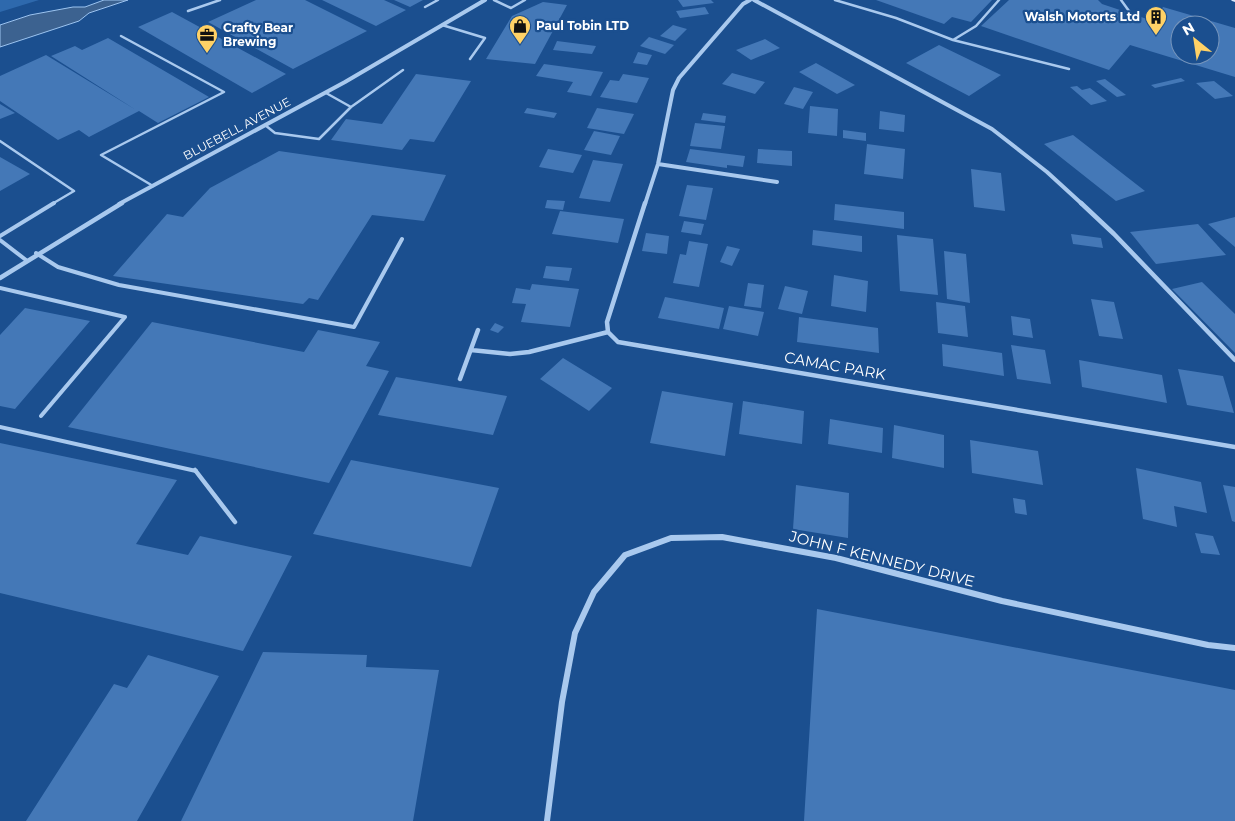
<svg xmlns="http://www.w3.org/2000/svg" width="1235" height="821" font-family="Montserrat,sans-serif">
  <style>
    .green { fill: #2e69ad }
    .water { fill: #3c6290; stroke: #9cc4f0 }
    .building { fill: #4478b7; fill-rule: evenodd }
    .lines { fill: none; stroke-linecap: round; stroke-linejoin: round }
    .service-far2 { stroke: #a9c9ee; stroke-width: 2.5 }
    .service-far1 { stroke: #a9c9ee; stroke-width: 4 }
    .service { stroke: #a9c9ee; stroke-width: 4.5 }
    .minor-far2 { stroke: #a9c9ee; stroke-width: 4 }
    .minor-far1 { stroke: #a9c9ee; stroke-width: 4.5 }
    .minor { stroke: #a9c9ee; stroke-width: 6 }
    .secondary { fill: #d6e6fa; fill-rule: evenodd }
    .labels { text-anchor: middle; stroke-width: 4.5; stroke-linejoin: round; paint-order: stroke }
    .far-poi-label { font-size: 12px; font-weight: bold; fill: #fff; stroke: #1b4f8f; text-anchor: start }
    .far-street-label { font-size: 12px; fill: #fff; stroke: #1b4f8f }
    .street-label { font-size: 15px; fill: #fff; stroke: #1b4f8f }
  </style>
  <rect width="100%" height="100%" fill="#1b4f8f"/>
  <!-- green -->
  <path class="green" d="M0 0H39L0 12Z"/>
  <!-- water -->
  <path class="water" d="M104 0H128L89 13 79 21 0 47V25L30 15 73 7H85Z"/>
  <!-- building -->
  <path class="building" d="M256 0H305L367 31 293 69 208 22Z
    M322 0H384L406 10 376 26Z
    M394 0H423L410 7Z
    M678 0H711L714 3 683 7Z
    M876 0H992L971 22 952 17 944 24Z
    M1009 0H1098L1102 4 1147 19 1145 14 1157 17 1163 7 1235 28V77L1130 45 1109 70 981 26ZM1180 25H1210V55H1180Z
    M543 2 567 5 535 64 486 59 512 16Z
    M705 7 709 14 680 18 676 11Z
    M172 12 286 74 252 93 138 27Z
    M673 25 687 29 675 41 660 36Z
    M649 37 674 45 665 54 640 46Z
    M108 38 209 97 158 123 139 111 89 137 79 130 58 140 0 101V76L46 55 136 110 51 56 75 46 82 50Z
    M765 39 780 48 751 60 736 50Z
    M557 41 596 46 592 54 553 50Z
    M939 45 1001 75 969 96 906 63Z
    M638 52 652 55 647 65 633 63Z
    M816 63 855 85 837 94 799 72Z
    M544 64 603 72 591 96 567 92 573 82 536 76Z
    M732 73 765 82 755 94 722 84Z
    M416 74 471 81 434 142 410 139 402 150 331 140 346 119 382 124Z
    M623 74 649 78 637 103 600 97 610 80 619 81Z
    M1181 78 1185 81 1155 88 1151 85Z
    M1105 79 1126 95 1117 97 1096 81Z
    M1214 81 1233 96 1215 99 1196 83Z
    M1077 86 1082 90 1090 88 1107 101 1091 105 1070 87Z
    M794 87 813 92 803 109 784 104Z
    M0 104 15 113 0 119Z
    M810 106 838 109 837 136 808 133Z
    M527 108 557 113 554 118 524 113Z
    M597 108 634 114 624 134 587 128Z
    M880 111 905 115 904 132 879 129Z
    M703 113 726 116 725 123 701 120Z
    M695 123 725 126 721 149 690 146Z
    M843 130 866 133V141L843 138Z
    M594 131 620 136 611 155 584 150Z
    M1073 135 1145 191 1116 201 1044 144Z
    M867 144 905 149 903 179 864 174Z
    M548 149 582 155 573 173 539 167Z
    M690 149 745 156 743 167 727 165V168L686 162Z
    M758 149 792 151V166L757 163Z
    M279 151 446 175 424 221 372 215 318 300 309 298 303 304 113 276 167 214 183 217 210 188Z
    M0 157 30 174 0 191Z
    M593 160 623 164 610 202 579 198Z
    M971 169 1001 173 1005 211 974 207Z
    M687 185 713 188 706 220 679 216Z
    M547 200 565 201 563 210 545 208Z
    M835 204 904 212V229L834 220Z
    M560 211 624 219 618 243 552 234Z
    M1235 217V247L1208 224Z
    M684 221 704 224 701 235 681 232Z
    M1198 224 1226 255 1156 264 1130 232Z
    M813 230 862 236V252L812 245Z
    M646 233 669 236 667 254 642 251Z
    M1071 234 1101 238 1103 248 1073 244Z
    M897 235 933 239 938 295 900 291Z
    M689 241 708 244 699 287 673 283 680 254 686 255Z
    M727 246 740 249 732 266 720 262Z
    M944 251 966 254 970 303 947 299Z
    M546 266 572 268 569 281 543 278Z
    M834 275 868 281 866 312 831 306Z
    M1202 282 1235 314V353L1172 289Z
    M748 283 764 285 761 308 744 306Z
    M532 284 579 289 570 327 521 322 526 304 512 303 516 288 530 290Z
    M785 286 808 291 802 314 778 309Z
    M665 297 724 308 719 329 658 318Z
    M1091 299 1114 302 1123 339 1099 336Z
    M936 302 965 306 968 337 938 333Z
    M729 306 764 312 758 336 723 329Z
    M25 308 90 321 15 409 0 406V335Z
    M1011 316 1030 319 1033 338 1013 335Z
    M799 317 878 328 879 353 797 342Z
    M152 322 304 352 318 330 380 342 366 366 389 371 329 483 68 427Z
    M495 323 504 327 498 333 490 330Z
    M942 344 1002 353 1004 376 943 366Z
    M1011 345 1045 350 1051 384 1017 379Z
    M563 358 612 388 589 411 540 379Z
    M1079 360 1162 375 1167 403 1082 387Z
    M1178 369 1223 376 1234 413 1187 405Z
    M396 377 507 396 493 435 378 415Z
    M662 391 733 403 725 456 650 443Z
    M743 401 804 411 802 444 739 434Z
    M830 419 883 428 882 453 828 444Z
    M894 425 944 435V468L892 458Z
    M970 440 1038 451 1043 485 972 473Z
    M0 443 177 480 136 544 188 555 200 536 292 556 243 651 0 593Z
    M351 460 499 488 471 567 313 534Z
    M1136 468 1201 482 1207 513 1174 506 1177 527 1143 519Z
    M796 485 849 493 848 538 793 529Z
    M1223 485 1235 487V522L1232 521Z
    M1013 498 1025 500 1027 515 1015 513Z
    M1195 533 1213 536 1220 555 1201 553Z
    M817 609 1235 690V821H804Z
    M263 652 367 655 366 667 439 670 413 821H181Z
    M148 655 219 676 137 821H26L114 684 127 688Z"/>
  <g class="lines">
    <!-- service-far2 -->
    <path class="service-far2" d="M494 0 511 8 525 0
      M835 0 896 18 953 40 1069 69
      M1121 0 1129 11
      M425 7 438 0
      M188 11 220 0
      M442 25 485 38 470 59
      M121 36 224 92 101 155 153 186
      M953 40 976 26 999 0
      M351 107 403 70
      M265 125 275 133 319 139 351 107 326 93
      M0 141 74 191 52 204"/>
    <!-- service-far1 -->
    <path class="service-far1" d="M0 236 54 203
      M0 240 26 260
      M36 253 58 267 119 285 354 327 402 239
      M0 288 125 317 41 416
      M0 427 196 471"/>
    <!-- service -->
    <path class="service" d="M195 470 235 522"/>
    <!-- minor-far2 -->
    <path class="minor-far2" d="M754 0 992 129 1047 172 1082 204
      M658 164 777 182
      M119 204 345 82 485 0
      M645 204 658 164 673 90 679 78 743 4 750 0"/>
    <!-- minor-far1 -->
    <path class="minor-far1" d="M645 203 607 322 608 332 618 342 1235 447
      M1081 203 1114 234 1235 360
      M0 278 122 203
      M471 350 510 354 529 352 608 332
      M460 379 478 330"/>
    <!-- minor -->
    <path class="minor" d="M547 821 562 702 575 633 594 592 625 555 671 538 722 537 836 558 1002 601 1208 645 1235 648"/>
    <!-- secondary -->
    <path class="secondary" d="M1231 0H1235V2L1232 1Z"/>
  </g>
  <!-- icons -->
  <defs>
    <g id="building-pin" transform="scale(1.125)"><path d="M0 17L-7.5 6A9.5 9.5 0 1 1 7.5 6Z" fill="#ffd166" stroke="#1b4f8f"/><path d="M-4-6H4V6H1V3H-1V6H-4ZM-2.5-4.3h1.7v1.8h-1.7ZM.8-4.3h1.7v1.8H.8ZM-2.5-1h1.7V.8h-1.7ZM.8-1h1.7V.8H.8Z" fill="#111"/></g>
    <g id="shop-pin" transform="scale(1.125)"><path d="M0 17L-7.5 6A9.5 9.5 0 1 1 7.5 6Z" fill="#ffd166" stroke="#1b4f8f"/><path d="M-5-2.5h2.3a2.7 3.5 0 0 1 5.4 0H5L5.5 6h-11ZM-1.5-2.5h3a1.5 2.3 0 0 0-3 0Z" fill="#111"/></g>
    <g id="office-pin" transform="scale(1.125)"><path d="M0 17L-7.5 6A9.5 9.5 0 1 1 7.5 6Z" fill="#ffd166" stroke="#1b4f8f"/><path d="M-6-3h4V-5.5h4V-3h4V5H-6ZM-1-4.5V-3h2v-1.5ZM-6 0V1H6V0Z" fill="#111"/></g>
  </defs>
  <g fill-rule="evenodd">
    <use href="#building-pin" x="1156" y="17"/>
    <use href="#shop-pin" x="520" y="26"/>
    <use href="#office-pin" x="207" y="35"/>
  </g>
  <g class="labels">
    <!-- far-poi labels -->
    <g class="far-poi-label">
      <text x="1140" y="21" text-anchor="end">Walsh Motorts Ltd</text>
      <text x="536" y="30">Paul Tobin LTD</text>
      <text x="223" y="32">Crafty Bear<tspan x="223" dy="14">Brewing</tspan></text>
    </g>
    <!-- far-street labels -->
    <g class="far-street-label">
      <text transform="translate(237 129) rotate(-28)" y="4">BLUEBELL AVENUE</text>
    </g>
    <!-- street labels -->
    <g class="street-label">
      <text transform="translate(835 366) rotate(10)" y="5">CAMAC PARK</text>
      <text transform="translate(882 559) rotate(14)" y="5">JOHN F KENNEDY DRIVE</text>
    </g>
  </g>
  <!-- north arrow -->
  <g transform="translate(1195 40) rotate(330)"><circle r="24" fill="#1b4f8f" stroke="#7695bc"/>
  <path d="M0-4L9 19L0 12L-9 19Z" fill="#ffd166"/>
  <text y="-8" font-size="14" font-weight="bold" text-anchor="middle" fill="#ffffff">N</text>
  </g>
</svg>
